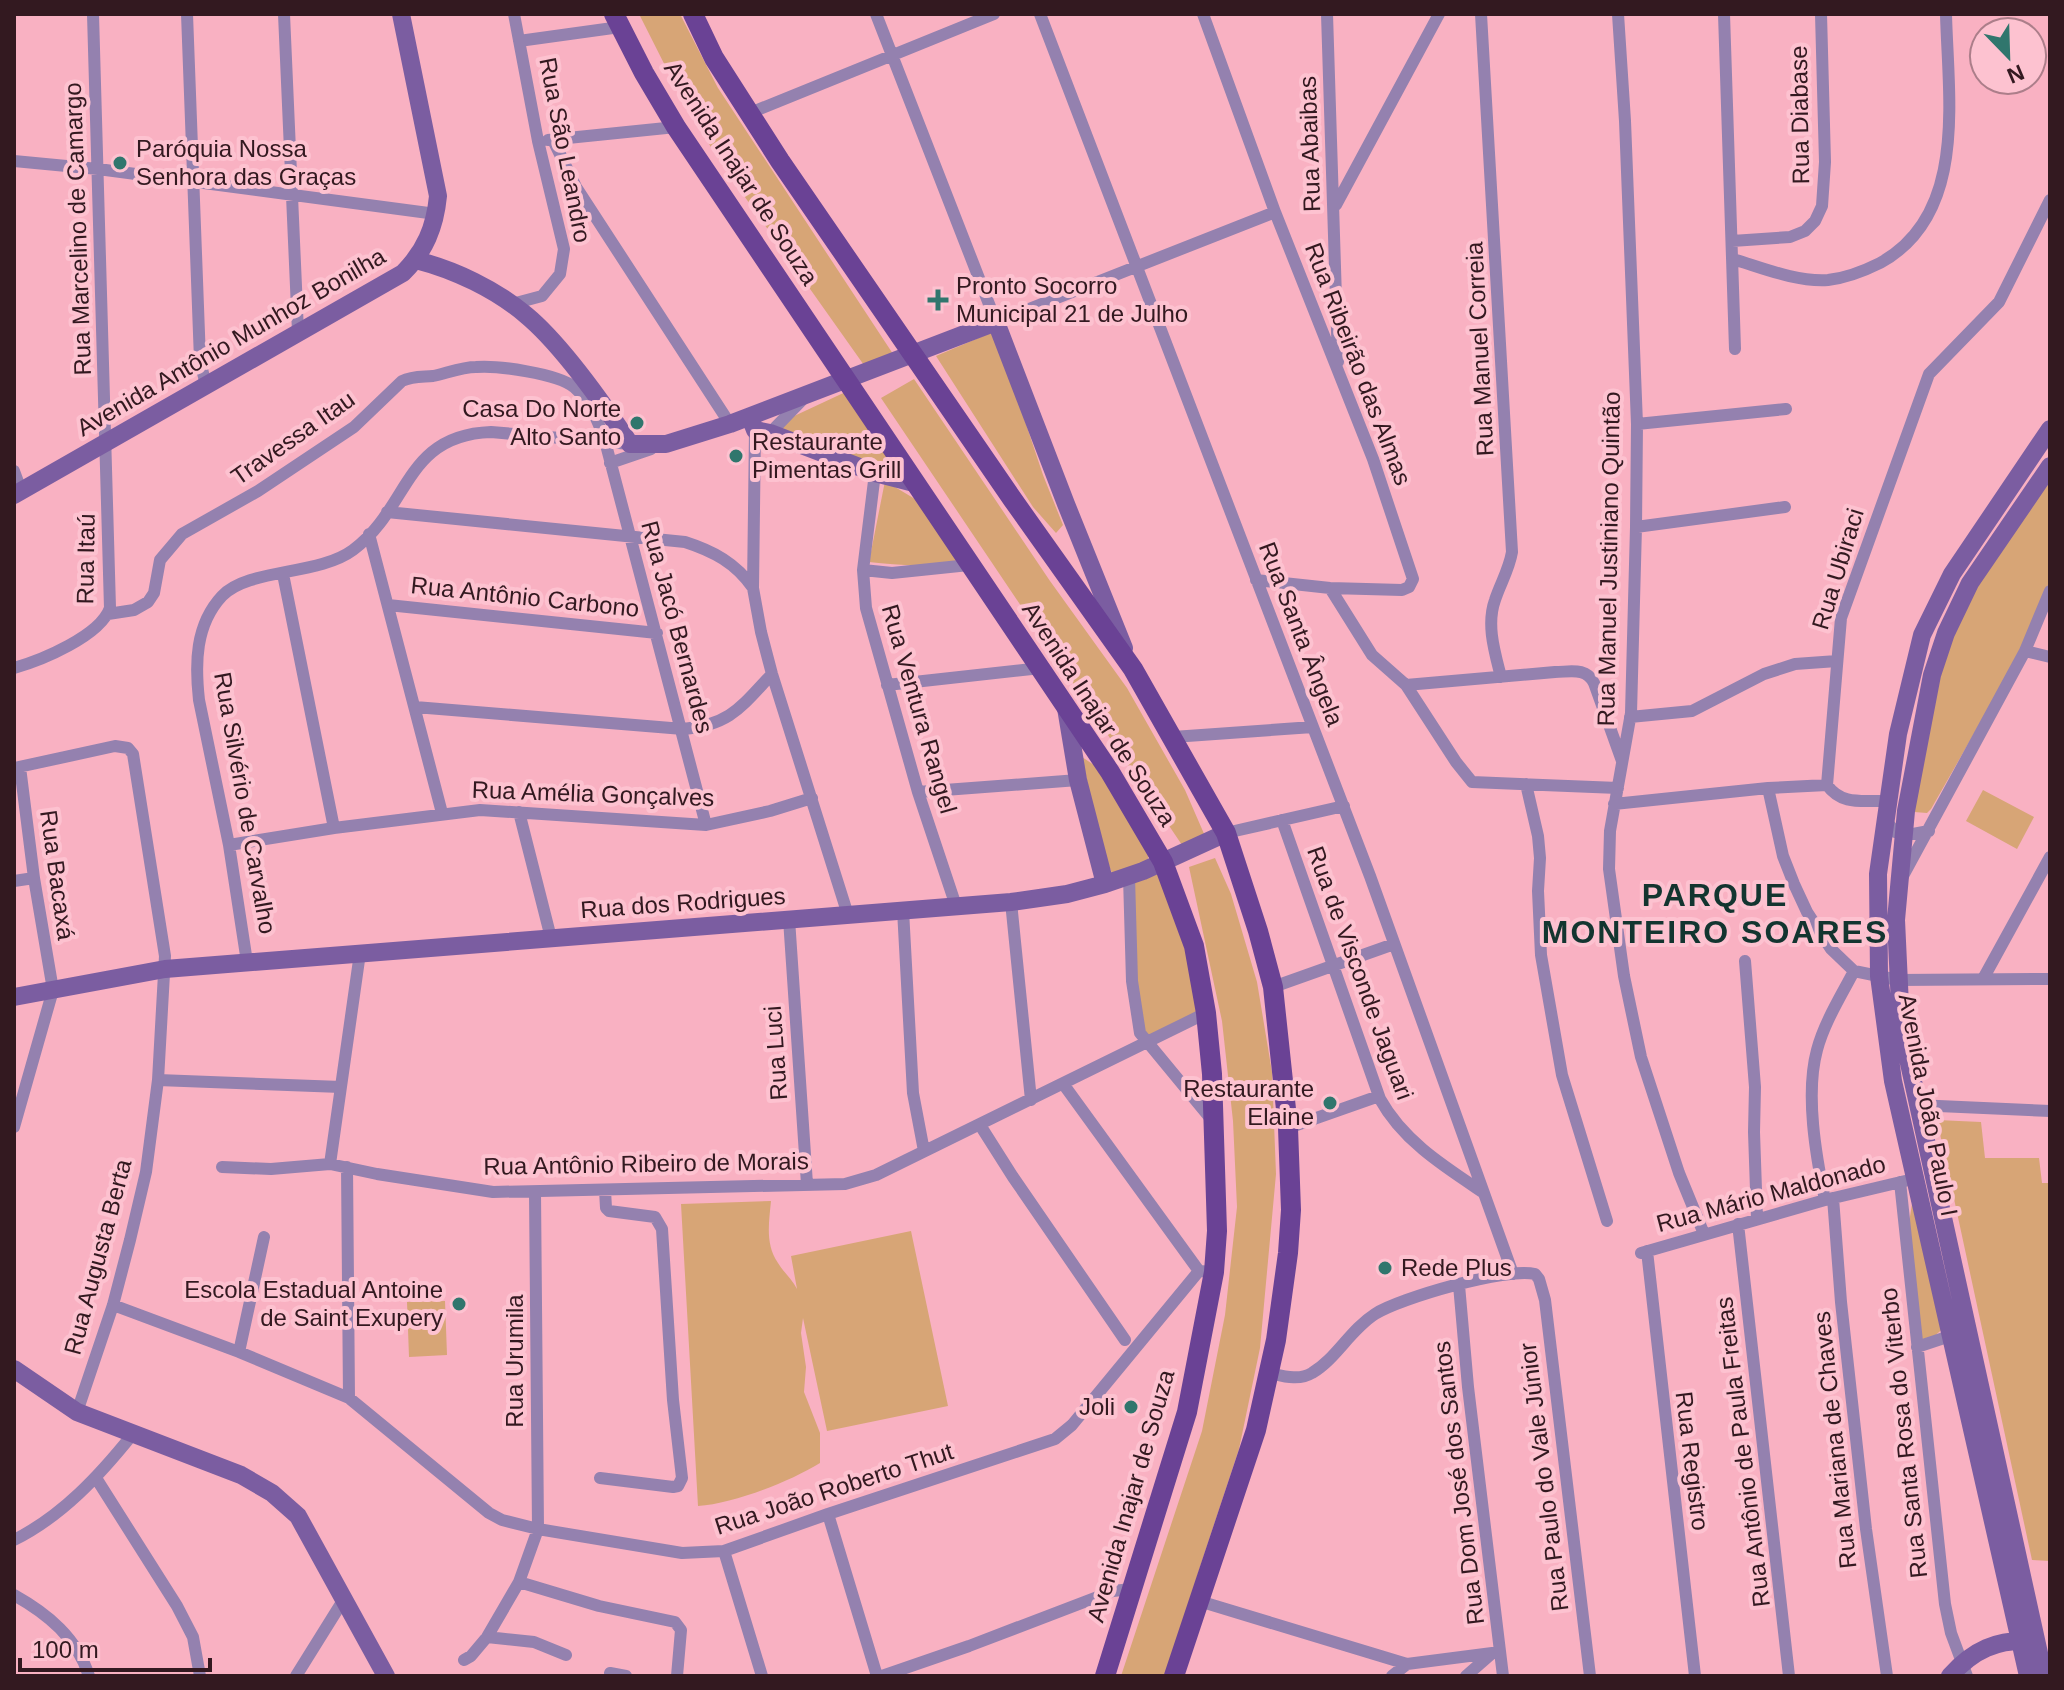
<svg xmlns="http://www.w3.org/2000/svg" width="2064" height="1690" font-family="Arial,sans-serif">
  <style>
    .green { fill: #d7a576 }
    .lines { fill: none; stroke-linecap: round; stroke-linejoin: round }
    .street { stroke: #9481af; stroke-width: 12 }
    .secondary { stroke: #7b5da1; stroke-width: 18 }
    .primary { stroke: #6a4295; stroke-width: 20 }
    .poi-dot { fill: #30766d; stroke: #fdc2d0; stroke-width: 3 }
    .labels { text-anchor: middle; stroke-width: 8; stroke-linejoin: round; paint-order: stroke }
    .street-label { font-size: 24px; fill: #331920; stroke: #fdc2d0 }
    .poi-label { font-size: 24px; fill: #331920; stroke: #fdc2d0; text-anchor: start }
    .district-label { font-size: 32px; font-weight: bold; letter-spacing: 2px; fill: #133530; stroke: #fdc2d0 }
  </style>
  <rect width="100%" height="100%" fill="#f9b1c2"/>
  <!-- green -->
  <path class="green" d="M639 14H680L718 88 895 357 866 368 723 166 688 111Z
    M995 331 1043 475 1063 525 1056 533 1033 507 936 356Z
    M914 379 1050 581 1127 688 1185 790 1205 836 1182 845 881 398Z
    M852 389 904 472 827 449 778 429 792 417Z
    M2050 474 2048 585 2016 660 1931 809 1927 813 1914 812 1928 723 1950 639 1976 585Z
    M885 481 925 505 961 559C931 569 900 565 869 562Z
    M1082 757 1094 765 1150 846 1148 859 1136 869 1114 878 1101 847Z
    M1983 790 2034 817 2017 849 1966 821Z
    M1215 858 1231 894 1257 982 1272 1072 1276 1174 1260 1348 1239 1449 1199 1570 1169 1676H1121L1202 1431 1225 1315 1237 1207 1233 1121 1222 1021 1189 867Z
    M1166 868 1206 1013 1148 1041 1141 1032 1129 877Z
    M1937 1120 1981 1122 1985 1158H2039L2042 1183H2050V1561L2032 1560Z
    M1916 1178 1948 1324 1920 1349 1909 1223Z
    M771 1201C769 1223 765 1244 778 1263 784 1273 792 1279 797 1289L791 1256 911 1231 948 1406 827 1431 803 1318 801 1333 806 1367 804 1392 820 1433V1463C789 1482 733 1504 698 1506L681 1204Z
    M445 1301 447 1355 409 1357 407 1302Z"/>
  <g class="lines">
    <!-- street -->
    <path class="street" d="M187 14 200 360 206 386
      M284 14 298 332
      M876 14 996 322 1275 212
      M1040 14 1370 876 1513 1274
      M1203 14 1275 212 1373 459 1413 579 1409 587 1402 590 1330 588 1256 580
      M1327 14 1338 362
      M1481 14 1512 552C1509 570 1500 584 1495 600 1486 625 1495 653 1501 677
      M1618 14 1625 121 1637 424 1636 527 1631 713 1610 831 1609 869 1624 976 1641 1057 1679 1173 1704 1234
      M1724 14 1735 349
      M519 41 620 27
      M750 113 994 14
      M548 140 676 127
      M553 140 576 187 730 424
      M14 161 98 169 436 214
      M1336 205 1439 14
      M1732 241 1790 237 1805 231 1815 221 1822 206 1825 162 1821 14
      M1733 259C1763 268 1796 282 1828 280 1846 278 1864 271 1880 263 1968 215 1948 98 1946 14
      M512 304 542 296 560 274 564 249 538 141 514 14
      M1637 424 1786 409
      M755 430 753 588 761 632 772 674 848 915
      M770 433 803 399
      M610 463 651 449
      M14 471 21 490
      M875 473 863 570 866 608 918 792 956 906
      M387 512 685 542C713 551 736 563 753 588
      M1636 527 1785 507
      M369 534 442 813
      M863 570 892 573 969 565
      M283 574 334 828
      M1330 588 1372 655 1406 685 1555 672C1570 672 1586 667 1594 683L1622 761
      M388 605 657 633
      M108 614 134 610 148 602 154 593 160 560 182 534 258 491 354 427 402 381C412 376 422 377 433 376 447 373 462 367 476 367 497 365 558 374 574 387 590 401 598 421 605 441L706 825
      M2025 651 2050 657
      M14 668C42 660 100 636 110 608L93 14
      M887 685 1041 668
      M1406 685 1456 762 1472 782 1618 788
      M415 707 683 729C730 725 741 707 772 674
      M1630 717 1692 711 1764 674 1795 664 1837 661
      M1173 737 1313 727
      M14 768 115 746 128 748 133 754 165 956 158 1080 146 1172 130 1240 113 1305 77 1412
      M1526 784 1538 836 1540 858 1538 891 1541 955 1562 1075 1607 1221
      M1827 785 1841 618 1929 374 1999 302 2050 200
      M1768 788 1783 856 1794 884 1807 912 1831 949 1854 971 1898 980 2050 979
      M918 792 1078 780
      M1614 804 1768 788 1827 785C1842 806 1863 800 1887 801
      M519 812 551 938
      M1884 818 1895 832 1913 834 1929 831
      M1282 820 1380 1099C1403 1141 1445 1167 1484 1193
      M1226 833 1344 806
      M229 845 334 828 480 810 706 825 770 811 812 798
      M1903 876 2025 651 2050 591
      M1129 877 1132 981 1140 1033 1211 1119
      M14 881 34 878
      M1011 902 1031 1100
      M903 910 913 1093 924 1151
      M789 919 807 1184
      M1745 961 1755 1087 1754 1132 1757 1219
      M247 962 229 845 199 700C195 664 195 625 222 596 248 568 318 576 353 550 410 508 404 435 491 432L630 444
      M1983 979 2050 857
      M1273 987 1394 944
      M158 1080 341 1087
      M1064 1085 1199 1271
      M1916 1105 2050 1111
      M980 1125 1013 1177 1125 1340
      M14 1127 53 990 34 878 20 767
      M1288 1128 1379 1096
      M330 1164 360 953
      M222 1167 271 1169 330 1164 377 1174 493 1192 845 1184 876 1175 1206 1013
      M347 1167 349 1398
      M1900 1182 1945 1604 1951 1633 1967 1676
      M1833 1198 1841 1302 1866 1529 1887 1676
      M1825 1200C1816 1156 1805 1094 1817 1050 1824 1023 1841 996 1854 971
      M1738 1224 1789 1676
      M1647 1251 1695 1676
      M1641 1253 1825 1200 1905 1181
      M1459 1285 1468 1387 1503 1676
      M113 1305 239 1352 349 1398 489 1513 502 1520 538 1529 682 1553 724 1551 828 1514 1055 1439 1072 1425 1199 1271 1214 1272
      M1917 1347 1950 1336
      M239 1352 264 1237
      M1269 1373C1283 1376 1299 1381 1312 1373 1336 1359 1350 1330 1375 1314 1400 1298 1507 1267 1535 1274L1539 1279 1545 1300 1590 1676
      M96 1478 177 1606 193 1637 200 1676
      M600 1478 673 1487 678 1486 682 1478 673 1400 662 1229 655 1217 609 1211 606 1208 605 1190
      M828 1514 877 1676
      M14 1540C62 1516 99 1476 132 1435
      M724 1551 762 1676
      M519 1582 599 1606 675 1622 681 1630 677 1676
      M14 1595C48 1614 77 1638 89 1676
      M1199 1601 1407 1664
      M487 1637 534 1642 566 1655
      M464 1660 471 1656 487 1637 519 1582 538 1529 535 1192
      M610 1673 626 1676
      M296 1676 344 1599
      M882 1676 969 1646 1113 1591 1131 1589
      M1392 1676 1407 1664 1500 1652
      M1466 1676 1490 1655"/>
    <!-- secondary -->
    <path class="secondary" d="M416 260C455 270 495 289 526 315 561 344 604 405 630 444H666L730 424 996 322 1066 504 1124 648
      M750 417 755 430 770 433 875 473 914 483
      M14 495 403 273C425 251 435 227 438 196L401 14
      M1066 708 1078 780 1105 884
      M14 997 165 969 1011 902 1067 894 1105 884 1143 871 1226 833
      M14 1369 77 1412 241 1475 272 1493 298 1516 386 1676
      M1950 1676C1973 1650 1997 1639 2032 1641
      M2028 1676 1893 1081 1879 976 1878 874 1898 734 1922 635 1952 574 2050 429
      M2044 1676 1901 1027 1896 920 1906 811 1932 675 1946 633 1970 583 2050 466"/>
    <!-- primary -->
    <path class="primary" d="M614 14 644 73 676 127 1110 772 1163 862 1194 946 1206 1013 1212 1074 1217 1231 1214 1272 1187 1412 1105 1676
      M693 14 714 58 780 161 1013 500 1133 669 1226 833 1258 931 1273 987 1288 1128 1291 1210 1288 1253 1276 1340 1256 1430 1174 1676"/>
  </g>
  <!-- markers -->
  <g class="poi-dot">
    <circle cx="120" cy="163" r="8"/>
    <path d="M934 288h8v8h8v8h-8v8h-8v-8h-8v-8h8z"/>
    <circle cx="637" cy="423" r="8"/>
    <circle cx="736" cy="456" r="8"/>
    <circle cx="1330" cy="1103" r="8"/>
    <circle cx="1385" cy="1268" r="8"/>
    <circle cx="459" cy="1304" r="8"/>
    <circle cx="1131" cy="1407" r="8"/>
  </g>
  <g class="labels">
    <!-- street labels -->
    <g class="street-label">
      <text transform="translate(1800 115) rotate(-91)" y="8">Rua Diabase</text>
      <text transform="translate(1310 144) rotate(-92)" y="8">Rua Abaibas</text>
      <text transform="translate(565 150) rotate(79)" y="8">Rua São Leandro</text>
      <text transform="translate(741 173) rotate(57)" y="8">Avenida Inajar de Souza</text>
      <text transform="translate(78 229) rotate(-92)" y="8">Rua Marcelino de Camargo</text>
      <text transform="translate(231 342) rotate(-30)" y="8">Avenida Antônio Munhoz Bonilha</text>
      <text transform="translate(1480 349) rotate(-93)" y="8">Rua Manuel Correia</text>
      <text transform="translate(1358 364) rotate(69)" y="8">Rua Ribeirão das Almas</text>
      <text transform="translate(293 438) rotate(-35)" y="8">Travessa Itau</text>
      <text transform="translate(86 559) rotate(-89)" y="8">Rua Itaú</text>
      <text transform="translate(1609 559) rotate(-89)" y="8">Rua Manuel Justiniano Quintão</text>
      <text transform="translate(1838 569) rotate(-73)" y="8">Rua Ubiraci</text>
      <text transform="translate(525 597) rotate(6)" y="8">Rua Antônio Carbono</text>
      <text transform="translate(677 627) rotate(75)" y="8">Rua Jacó Bernardes</text>
      <text transform="translate(1301 634) rotate(69)" y="8">Rua Santa Ângela</text>
      <text transform="translate(919 709) rotate(74)" y="8">Rua Ventura Rangel</text>
      <text transform="translate(1099 714) rotate(57)" y="8">Avenida Inajar de Souza</text>
      <text transform="translate(593 794) rotate(2)" y="8">Rua Amélia Gonçalves</text>
      <text transform="translate(245 803) rotate(80)" y="8">Rua Silvério de Carvalho</text>
      <text transform="translate(57 875) rotate(82)" y="8">Rua Bacaxá</text>
      <text transform="translate(683 903) rotate(-4)" y="8">Rua dos Rodrigues</text>
      <text transform="translate(1360 973) rotate(70)" y="8">Rua de Visconde Jaguari</text>
      <text transform="translate(776 1053) rotate(-94)" y="8">Rua Luci</text>
      <text transform="translate(1928 1105) rotate(79)" y="8">Avenida João Paulo I</text>
      <text transform="translate(646 1164) rotate(-1)" y="8">Rua Antônio Ribeiro de Morais</text>
      <text transform="translate(1771 1194) rotate(-15)" y="8">Rua Mário Maldonado</text>
      <text transform="translate(98 1257) rotate(-75)" y="8">Rua Augusta Berta</text>
      <text transform="translate(515 1361) rotate(-90)" y="8">Rua Urumila</text>
      <text transform="translate(1904 1433) rotate(-96)" y="8">Rua Santa Rosa do Viterbo</text>
      <text transform="translate(1835 1440) rotate(-96)" y="8">Rua Mariana de Chaves</text>
      <text transform="translate(1743 1452) rotate(-97)" y="8">Rua Antônio de Paula Freitas</text>
      <text transform="translate(1692 1461) rotate(83)" y="8">Rua Registro</text>
      <text transform="translate(1544 1477) rotate(-97)" y="8">Rua Paulo do Vale Júnior</text>
      <text transform="translate(1459 1483) rotate(-97)" y="8">Rua Dom José dos Santos</text>
      <text transform="translate(834 1489) rotate(-18)" y="8">Rua João Roberto Thut</text>
      <text transform="translate(1131 1496) rotate(-74)" y="8">Avenida Inajar de Souza</text>
    </g>
    <!-- poi labels -->
    <g class="poi-label">
      <text x="136" y="157">Paróquia Nossa<tspan x="136" dy="28">Senhora das Graças</tspan></text>
      <text x="956" y="294">Pronto Socorro<tspan x="956" dy="28">Municipal 21 de Julho</tspan></text>
      <text x="621" y="417" text-anchor="end">Casa Do Norte<tspan x="621" dy="28">Alto Santo</tspan></text>
      <text x="752" y="450">Restaurante<tspan x="752" dy="28">Pimentas Grill</tspan></text>
      <text x="1314" y="1097" text-anchor="end">Restaurante<tspan x="1314" dy="28">Elaine</tspan></text>
      <text x="1401" y="1276">Rede Plus</text>
      <text x="443" y="1298" text-anchor="end">Escola Estadual Antoine<tspan x="443" dy="28">de Saint Exupery</tspan></text>
      <text x="1115" y="1415" text-anchor="end">Joli</text>
    </g>
    <!-- district labels -->
    <g class="district-label">
      <text x="1715" y="906">PARQUE<tspan x="1715" dy="37">MONTEIRO SOARES</tspan></text>
    </g>
  </g>
  <!-- border -->
  <rect width="2064" height="1690" fill="none" stroke="#331920" stroke-width="32"/>
  <!-- north arrow -->
  <g transform="translate(2008 56) rotate(157)"><circle r="38" fill="#fdc2d0" stroke="#ac7e8a" stroke-width="2"/>
  <path d="M0-6L14 30L0 20L-14 30Z" fill="#30766d"/>
  <text y="-12" font-size="22" font-weight="bold" text-anchor="middle" fill="#331920">N</text>
  </g>
  <!-- scale -->
  <path d="M20 1658v12h190v-12" fill="none" stroke="#331920" stroke-width="4"/>
  <text x="32" y="1658" font-size="24" fill="#331920" stroke="#fdc2d0" stroke-width="6" paint-order="stroke">100 m</text>
</svg>
